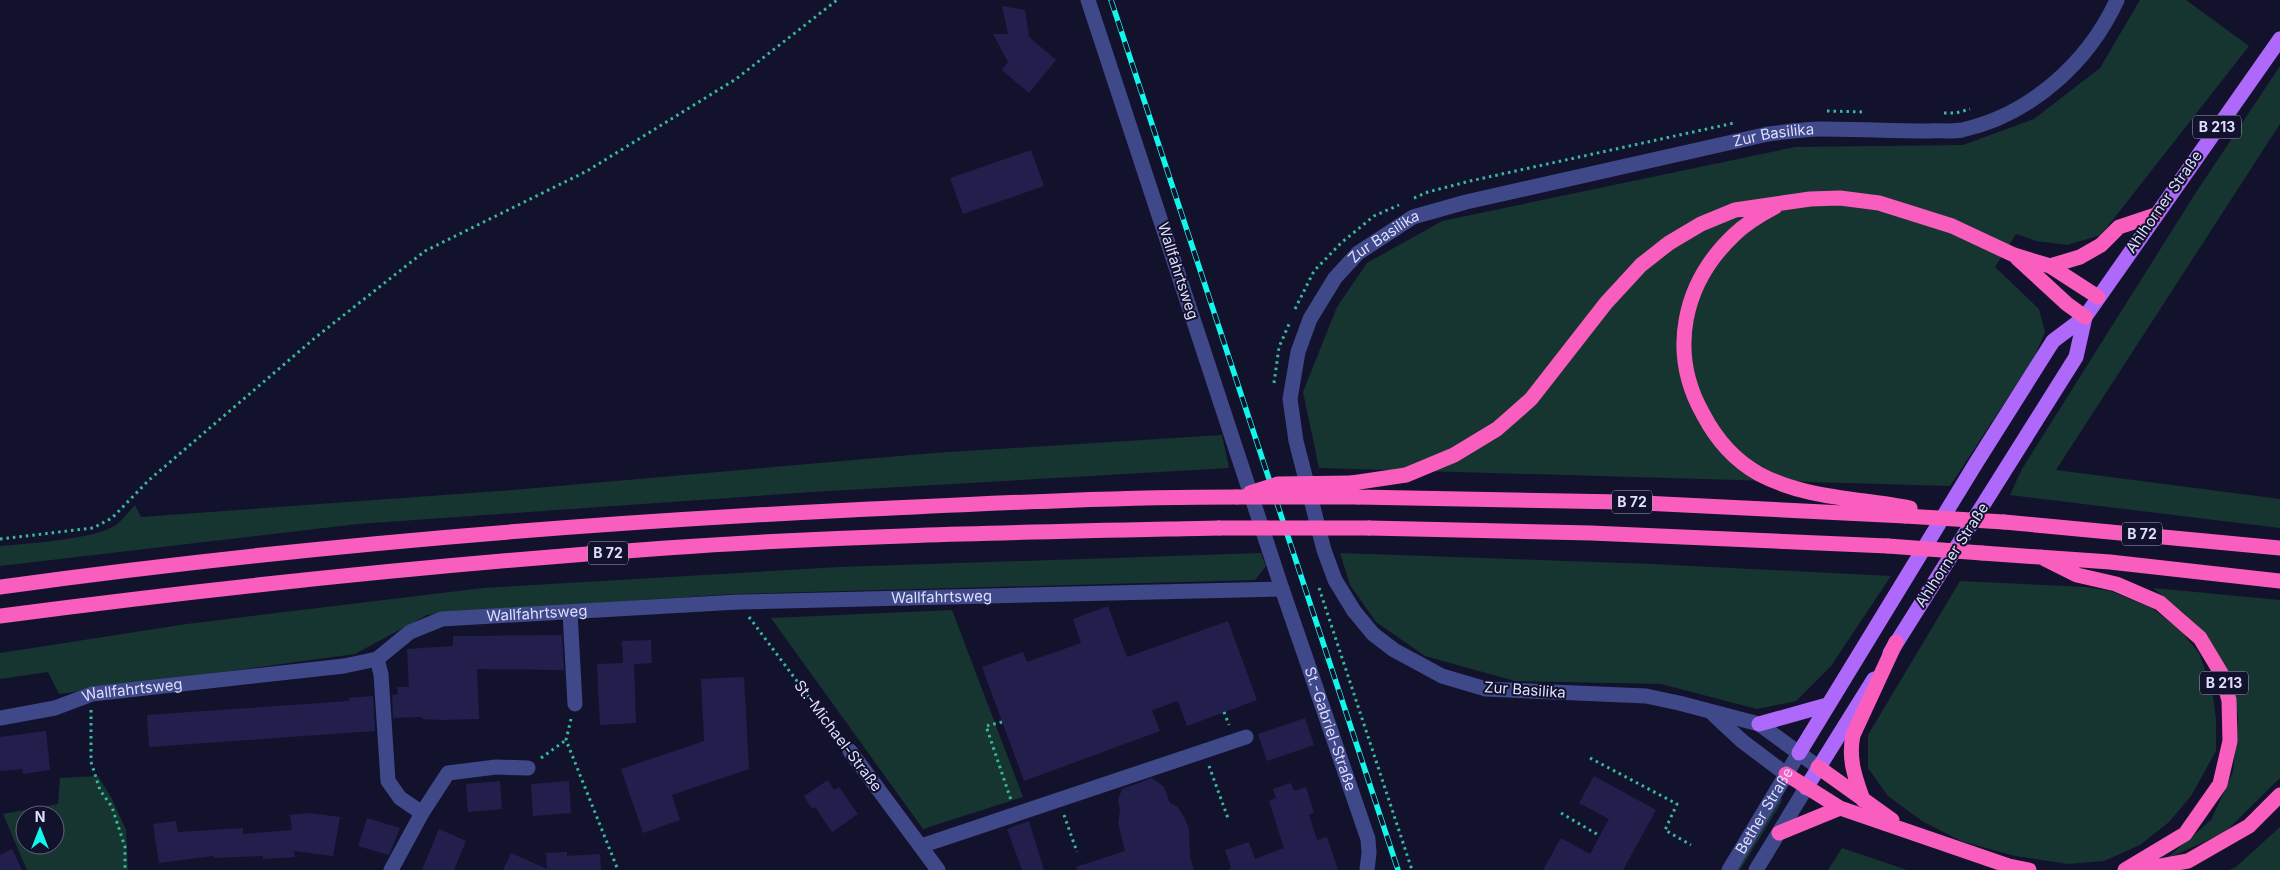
<svg xmlns="http://www.w3.org/2000/svg" width="2280" height="870" font-family="Inter,sans-serif">
  <style>
    .green { fill: #163530; fill-rule: evenodd }
    .building { fill: #221f4c }
    .lines { fill: none; stroke-linecap: round; stroke-linejoin: round }
    .path { stroke: #36ba9f; stroke-width: 3; stroke-dasharray: 2.5 4; stroke-linecap: butt }
    .minor { stroke: #3f4889; stroke-width: 15 }
    .major { stroke: #ae69fa; stroke-width: 15 }
    .highway { stroke: #f95ebf; stroke-width: 15 }
    .rail-casing { stroke: #12f6eb; stroke-width: 5.5 }
    .rail { stroke: #13122c; stroke-width: 4; stroke-dasharray: 11; stroke-linecap: butt }
    .highway-bridge { stroke: #f95ebf; stroke-width: 15 }
    .labels { text-anchor: middle; stroke-width: 4; stroke-linejoin: round; paint-order: stroke }
    .shield { fill: #13122c; stroke: #a1a2bf; stroke-width: 1 }
    .shield-label { font-size: 14px; font-weight: bold; fill: #dedffe }
    .street-label { font-size: 15px; fill: #dedffe; stroke: #13122c }
  </style>
  <rect width="100%" height="100%" fill="#13122c"/>
  <!-- green -->
  <path class="green" d="M2140 0H2186L2249 46 2101 235 2067 245 2036 241 2016 234 1995 267 2039 309 2045 332 2034 358 1950 486 1319 468 1303 392 1337 307 1367 263 1442 221 1795 147 1963 145 2034 119 2100 68Z
    M2280 66V124L2056 470 2280 499V528L2010 495 2022 469 2195 194Z
    M1222 435 1229 468 812 492 358 524 0 566V546C25 544 96 539 116 525 123 520 129 511 135 505L141 517 513 490 934 453Z
    M1261 553 1266 566 1255 580 732 594 427 615 355 654 59 694 48 672 0 679V653L187 624 483 588 839 567Z
    M1340 553 1653 564 1891 576 1831 666 1796 701 1757 709 1661 684 1515 681 1425 656 1376 622 1350 585Z
    M1960 581 2086 587 2110 591 2152 608 2181 631 2199 653 2212 689 2216 719V751L2191 796 2169 822 2140 845 2104 861 2068 864 2015 856 1961 841 1922 821 1888 796 1868 768V735Z
    M2153 588 2280 600V778L2224 833 2166 859 2211 820 2233 772 2238 717 2227 668 2185 614Z
    M952 610 1023 797 923 829 771 618Z
    M98 776 111 797 126 830 128 870H27L3 814 58 804 60 778ZM25 815H55V845H25Z
    M1779 796 1782 799 1781 803 1740 870H1734Z
    M2280 827V870H2229L2236 867Z
    M1842 848 1907 870H1828Z"/>
  <!-- building -->
  <path class="building" d="M1002 6 1025 10 1029 37 1056 60 1029 93 1002 70 1008 62 993 34H1008Z
    M1031 150 1044 186 963 214 950 178Z
    M1108 606 1127 657 1228 621 1257 700 1187 726 1178 701 1152 710 1160 731 1024 781 982 667 1023 652 1027 662 1081 643 1073 619Z
    M562 635 564 670 477 669 479 719 440 720 422 719V717L393 718 392 695 398 694 397 687H409L407 649 453 646V636Z
    M651 640 652 663 634 664 636 723 600 725 597 664 623 663 622 641Z
    M744 677 749 769 672 795 680 820 643 833 621 769 704 741 701 679Z
    M373 696 375 731 149 747 147 715 349 701V698Z
    M1305 718 1314 745 1267 761 1258 734Z
    M46 731 50 770 23 774 22 769 0 771V737Z
    M1594 776 1656 810 1623 870H1543L1561 838 1590 854 1609 819 1579 803Z
    M1152 778 1164 787 1170 803 1178 807 1185 819 1189 829 1190 857 1194 870H1077L1076 867 1125 851 1118 823 1120 810 1118 800 1122 789Z
    M828 780 834 790 839 787 858 814 832 832 815 807 812 809 804 796Z
    M500 781 502 809 468 812 466 784Z
    M569 781 571 813 533 816 531 784Z
    M1291 783 1294 791 1306 787 1314 813 1309 815 1317 840 1327 837 1338 870H1229L1231 867 1225 850 1249 842 1255 859 1284 848 1269 801 1276 798 1273 789Z
    M309 813 340 817 333 856 294 851 295 857 263 859V856L214 858V856L159 863 153 824 176 821 178 832 243 828V834L292 830 290 815Z
    M367 818 400 828 389 855 358 846Z
    M1029 821 1044 870H1022L1007 829Z
    M439 829 466 841 454 870H422Z
    M12 849 22 870H0V855Z
    M567 852V856L600 854 601 870H503L511 853 547 869 546 853Z"/>
  <g class="lines">
    <!-- path -->
    <path class="path" d="M1827 111 1865 112
      M1944 113H1956L1970 109
      M1414 198 1428 192 1470 181 1734 123
      M1295 309 1314 271 1341 243 1374 216 1399 205
      M1274 383 1279 347 1290 322
      M0 539 93 528 112 518 149 480 316 337 425 251 587 171 736 79 837 0
      M1319 588 1412 870
      M749 617 841 740
      M91 710V762L100 790 112 807 125 847V870
      M1224 712 1229 725
      M571 719 566 740 618 870
      M1002 722 986 726 1011 800
      M541 758 566 740
      M1590 758 1677 804 1665 830 1691 845
      M1209 766 1229 821
      M1561 813 1600 836
      M1064 815 1077 852"/>
    <!-- minor -->
    <g class="minor">
      <path id="s1" d="M1282 589 1368 839 1369 853 1367 870"/>
      <path d="M570 612 575 704"/>
      <path d="M377 659 381 674 388 781 400 798 422 813 391 870"/>
      <path d="M1713 714 1742 741 1786 774"/>
      <path id="s2" d="M0 718 55 708 92 694 344 666 377 659 410 632 442 619 738 602 1282 589 1088 0"/>
      <path d="M850 751 938 870"/>
      <path id="s3" d="M1818 767 1759 724 1679 703 1646 696 1486 689 1442 676 1394 650 1373 634 1354 611 1335 580 1324 550 1296 441 1290 399 1298 352 1310 319 1335 278 1358 253 1413 217 1466 202 1768 134C1785 132 1804 129 1821 129 1857 129 1892 131 1928 131 1938 130 1951 132 1962 130 2030 115 2088 63 2117 0"/>
      <path d="M422 813 448 773 496 767 528 768"/>
      <path d="M921 846 1246 737"/>
      <path id="s4" d="M1729 870 1799 753"/>
      <path d="M1756 870 1806 788"/>
    </g>
    <!-- major -->
    <path class="major" d="M1890 653 2076 357 2085 317
      M1759 724 1827 705
      M1799 753 1976 463 2053 341 2085 317 2280 39
      M1806 788 1874 679"/>
    <!-- highway -->
    <path class="highway" d="M1775 207C1760 215 1746 223 1734 235 1683 283 1668 352 1703 414 1716 439 1734 460 1759 474 1806 499 1859 498 1910 508
      M2017 258 2067 304 2085 317
      M2050 266 2080 257 2101 245 2119 227 2155 215
      M1352 483 1406 475 1454 455 1497 429 1531 399 1606 303 1641 265 1669 243 1701 224 1735 210 1810 199 1840 198 1879 203 1952 226 2014 255 2050 266 2098 297
      M1358 497 1623 502 1905 516
      M2004 522 2280 548
      M1369 528 1591 533 1888 546
      M1982 553 2110 562 2280 581
      M2041 557 2077 575 2116 584 2160 603 2200 638 2221 673 2229 700 2230 741 2220 784 2185 834 2125 870
      M0 587C282 548 566 524 851 510 979 504 1108 497 1237 497
      M0 616C221 587 443 564 666 548 850 535 1035 532 1219 528
      M1818 767 1892 820
      M1786 774 1840 808 2009 866 2029 870
      M1863 800C1855 777 1848 759 1853 735L1896 642
      M1779 833 1840 808
      M2139 870 2188 861 2249 826 2280 795"/>
    <!-- rail casing -->
    <g class="rail-casing">
      <path id="rail" d="M1111 0 1398 870"/>
    </g>
    <!-- rail -->
    <use href="#rail" class="rail"/>
    <!-- highway-bridge -->
    <path class="highway-bridge" d="M1250 493 1278 484 1352 483
      M1237 497H1358
      M1905 516 2004 522
      M1219 528H1369
      M1888 546 1982 553"/>
  </g>
  <g class="labels">
    <!-- shield labels -->
    <g class="shield">
      <rect x="2193" y="115.5" width="48" height="23" rx="4"/>
      <rect x="1612" y="490.5" width="40" height="23" rx="4"/>
      <rect x="2122" y="522.5" width="40" height="23" rx="4"/>
      <rect x="588" y="541.5" width="40" height="23" rx="4"/>
      <rect x="2200" y="671.5" width="48" height="23" rx="4"/>
    </g>
    <g class="shield-label">
      <text x="2217" y="132">B 213</text>
      <text x="1632" y="507">B 72</text>
      <text x="2142" y="539">B 72</text>
      <text x="608" y="558">B 72</text>
      <text x="2224" y="688">B 213</text>
    </g>
    <!-- street labels -->
    <g class="street-label">
      <text dy="5" stroke="none"><textPath href="#s3" startOffset="1330">Zur Basilika</textPath></text>
      <text transform="translate(2164 202) rotate(-55)" y="5">Ahlhorner Straße</text>
      <text dy="5" stroke="none"><textPath href="#s3" startOffset="925">Zur Basilika</textPath></text>
      <text transform="translate(1178 271) rotate(72)" y="5">Wallfahrtsweg</text>
      <text transform="translate(1952 555) rotate(-57)" y="5">Ahlhorner Straße</text>
      <text dy="5" stroke="none"><textPath href="#s2" startOffset="960">Wallfahrtsweg</textPath></text>
      <text dy="5" stroke="none"><textPath href="#s2" startOffset="555">Wallfahrtsweg</textPath></text>
      <text transform="translate(1525 690) rotate(4)" y="5">Zur Basilika</text>
      <text dy="5" stroke="none"><textPath href="#s2" startOffset="136">Wallfahrtsweg</textPath></text>
      <text dy="5" stroke="none"><textPath href="#s1" startOffset="148">St.-Gabriel-Straße</textPath></text>
      <text transform="translate(838 736) rotate(53)" y="5">St.-Michael-Straße</text>
      <text dy="5" stroke="none"><textPath href="#s4" startOffset="69">Bether Straße</textPath></text>
    </g>
  </g>
  <!-- north arrow -->
  <g transform="translate(40 830)"><circle r="24" fill="#13122c" stroke="#646480"/>
  <path d="M0-4L9 19L0 12L-9 19Z" fill="#12f6eb"/>
  <text y="-8" font-size="14" font-weight="bold" text-anchor="middle" fill="#dedffe">N</text>
  </g>
</svg>
